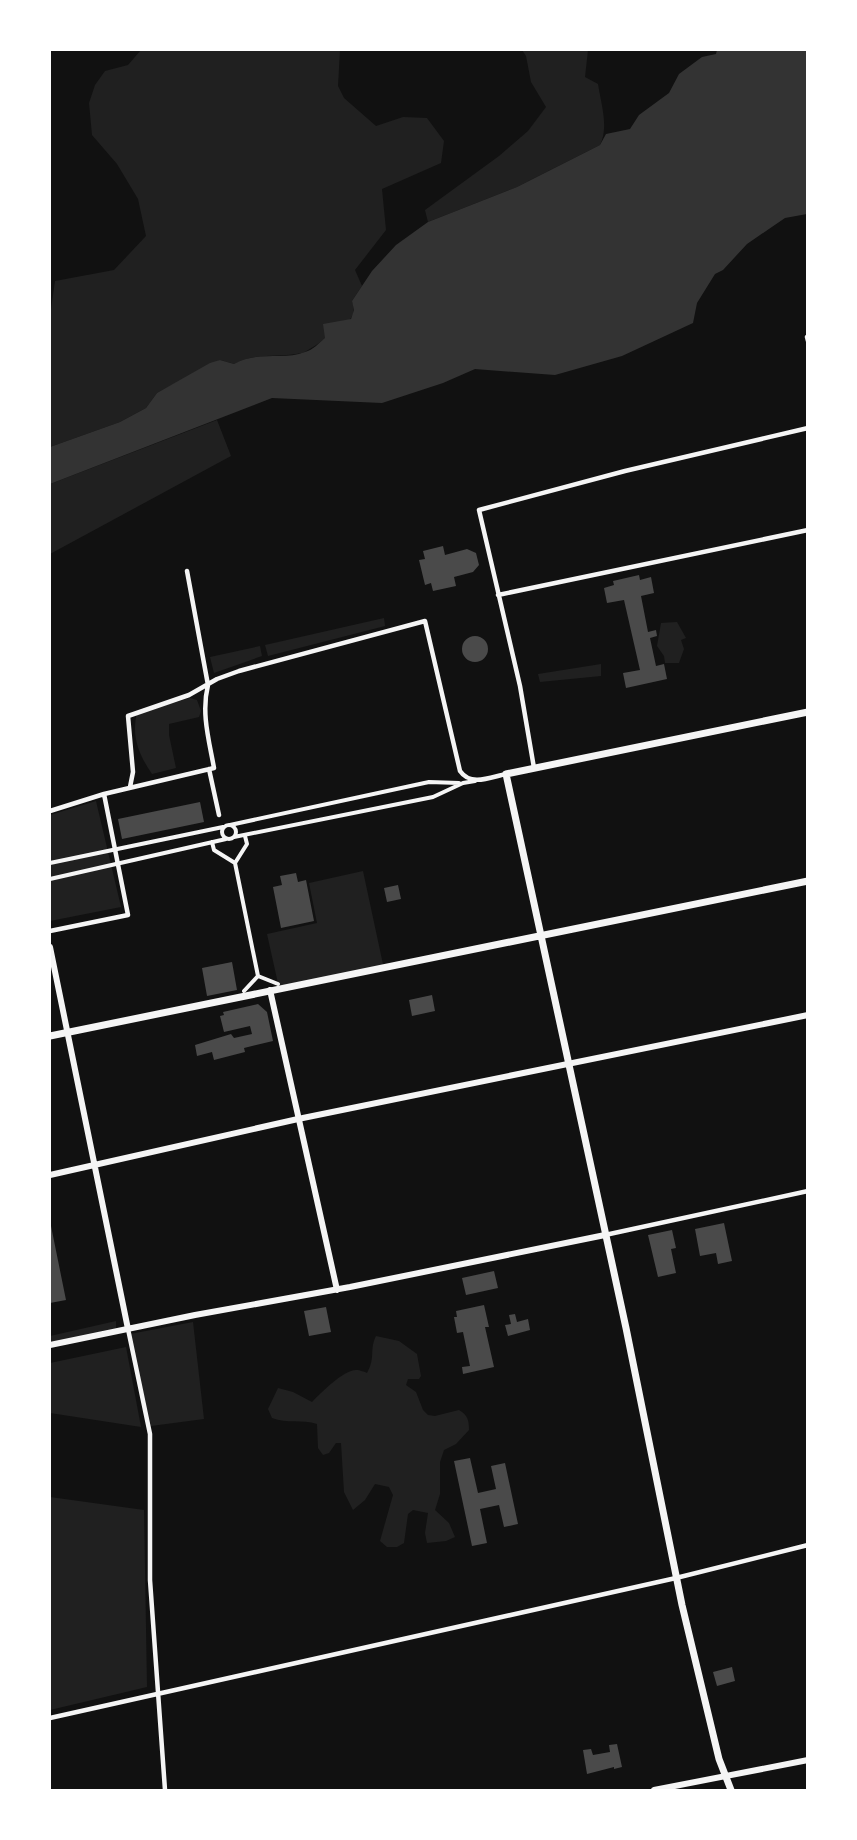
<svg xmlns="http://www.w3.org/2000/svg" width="857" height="1840" font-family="Helvetica,sans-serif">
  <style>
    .green { fill: #202020 }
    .water { fill: #333 }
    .building { fill: #4a4a4a }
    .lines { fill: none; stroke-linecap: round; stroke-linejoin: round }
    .pedestrian { stroke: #f5f5f5; stroke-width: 4 }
    .minor { stroke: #f5f5f5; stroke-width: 4.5 }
    .tertiary { stroke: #f5f5f5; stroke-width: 6 }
    .secondary { stroke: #f5f5f5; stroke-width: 7 }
  </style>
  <rect width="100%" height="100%" fill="#111"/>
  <!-- green -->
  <path class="green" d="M141 50H340L338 86 344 98 376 126 403 117 427 118 444 141 441 163 382 189 386 230 355 270 362 286 352 301C354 307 355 312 351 318 348 323 308 352 302 353 279 358 255 352 234 364L220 360 157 393 146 408 120 422 50 447V316L55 281 114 270 146 236 138 199 117 164 92 135 89 103 95 85 105 71 128 65Z
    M522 50H588L585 77 598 84C601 104 609 127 600 145L517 187 428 222 425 210 499 156 528 131 546 107 531 82 526 56Z
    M217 420 231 456 50 554V484Z
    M384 618 385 626 268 656 265 645Z
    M677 622 686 638 681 640 684 649 679 663H665L664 656 657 646 661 623Z
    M260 646 262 656 214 673 210 657Z
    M601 664V676L540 682 538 674Z
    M190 698 197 700 201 711 199 717 169 724V735L176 768 152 774C139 755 131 736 137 713Z
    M96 801 121 907 50 921V815Z
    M363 871 384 969 279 988 267 934 317 923 309 883Z
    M116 1321V1328L50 1342V1336Z
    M193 1322 204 1419 151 1426 130 1334Z
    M376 1336 399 1341 417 1354 421 1376 419 1379H408L406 1385 416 1392 423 1410 428 1415 435 1416 459 1410C468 1415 469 1421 469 1430L456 1444 444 1450 440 1462V1494L435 1510 449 1523 455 1537 446 1541 427 1543 425 1533 428 1513 413 1510 408 1514 404 1543 397 1547H387L380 1541 393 1495 389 1487 375 1484 365 1500 353 1510 344 1492 341 1443H336L329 1453 323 1455 318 1448 317 1424C302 1419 287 1424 272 1418L268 1409 278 1388 293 1392 312 1402C321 1393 344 1369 357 1370 359 1370 365 1372 367 1373 376 1357 369 1350 376 1336Z
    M126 1347 141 1427 50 1413V1363Z
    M50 1497 144 1510 147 1687 50 1710Z"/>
  <!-- water -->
  <path class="water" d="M717 50H807V214L785 218 747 244 723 270 715 274 697 303 693 323 622 356 555 375 475 369 443 383 382 403 272 398 50 484V447L120 422 146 408 157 393 210 363 220 360 234 364C258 350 282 361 305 352 313 350 319 343 325 338L323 324 351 319 354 310 352 301 372 271 396 245 428 222 517 187 600 145 606 134 630 129 639 115 669 93 679 74 702 57 716 54Z"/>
  <!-- building -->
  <path class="building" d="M443 546 445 555 467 549 476 553 479 565 473 572 454 577 456 586 433 591 431 583 425 585 419 560 425 559 423 551Z
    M639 575 640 580 651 577 654 593 641 596 648 632 656 630 657 636 650 638 656 666 664 664 667 679 626 688 623 673 640 670 624 600 607 603 604 588 614 585 613 581Z
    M462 649a13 13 0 1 1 26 0a13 13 0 1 1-26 0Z
    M200 802 204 822 122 839 118 819Z
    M296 873 298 882 306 880 314 921 281 928 273 887 282 885 280 876Z
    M398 885 401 899 387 902 384 888Z
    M232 962 237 990 207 996 202 968Z
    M432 995 435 1011 412 1016 409 1000Z
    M258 1004 267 1012 273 1041 244 1048 245 1052 214 1060 212 1052 197 1056 195 1045 231 1034 234 1038 252 1034 250 1026 224 1032 220 1016 224 1015 223 1012Z
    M50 1221 66 1300 50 1303Z
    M724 1223 732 1261 718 1264 716 1253 700 1256 695 1229Z
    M672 1230 676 1248 671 1249 676 1273 658 1277 648 1235Z
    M494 1271 498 1288 466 1295 462 1278Z
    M484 1305 489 1327H485L494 1367 463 1374 462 1367 470 1366 463 1332 457 1333 454 1317H457L456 1311Z
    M326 1307 331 1332 309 1336 304 1311Z
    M515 1314 517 1322 528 1319 530 1330 508 1336 505 1325 511 1324 509 1315Z
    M470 1458 478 1493 496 1489 491 1466 505 1463 518 1524 504 1527 499 1505 480 1509 487 1543 472 1546 454 1461Z
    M732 1667 735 1681 717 1686 713 1672Z
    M617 1744 622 1767 614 1769V1767L587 1774 583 1750 591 1749 593 1755 610 1752 609 1745Z"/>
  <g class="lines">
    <!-- pedestrian -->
    <path class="pedestrian" d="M222 832a7 7 0 1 1 14 0a7 7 0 1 1-14 0Z
      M230 825 429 782 459 783
      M234 837 433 797 463 783 475 781
      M212 842 214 850 235 863 258 976 244 991
      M50 863 223 827
      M235 863 247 844 245 836
      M50 879 226 839
      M258 976 278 984"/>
    <!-- minor -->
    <path class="minor" d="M807 337 808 341
      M498 595 808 530
      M534 768 520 686 479 510 625 471 808 428
      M209 769 219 815
      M130 787 133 772 128 716 189 695 217 679 239 671 425 621 460 771C471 787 491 777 506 774
      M104 794 214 768C209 740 201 713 208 685L187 571
      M50 811 104 794 128 915 50 931
      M605 1235 808 1191
      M128 1329 150 1434V1580L165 1790
      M50 1718 676 1578 808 1545"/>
    <!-- tertiary -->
    <path class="tertiary" d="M50 947 128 1329
      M270 990 337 1290
      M50 1175 298 1119 808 1015
      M50 1345 195 1315 350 1287 605 1235
      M654 1790 808 1760"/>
    <!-- secondary -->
    <path class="secondary" d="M50 1036 808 881
      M731 1790 719 1759 682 1605 626 1328 506 774 808 712"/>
  </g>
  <!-- border -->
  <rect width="857" height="1840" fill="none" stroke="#ffffff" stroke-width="102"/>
</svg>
